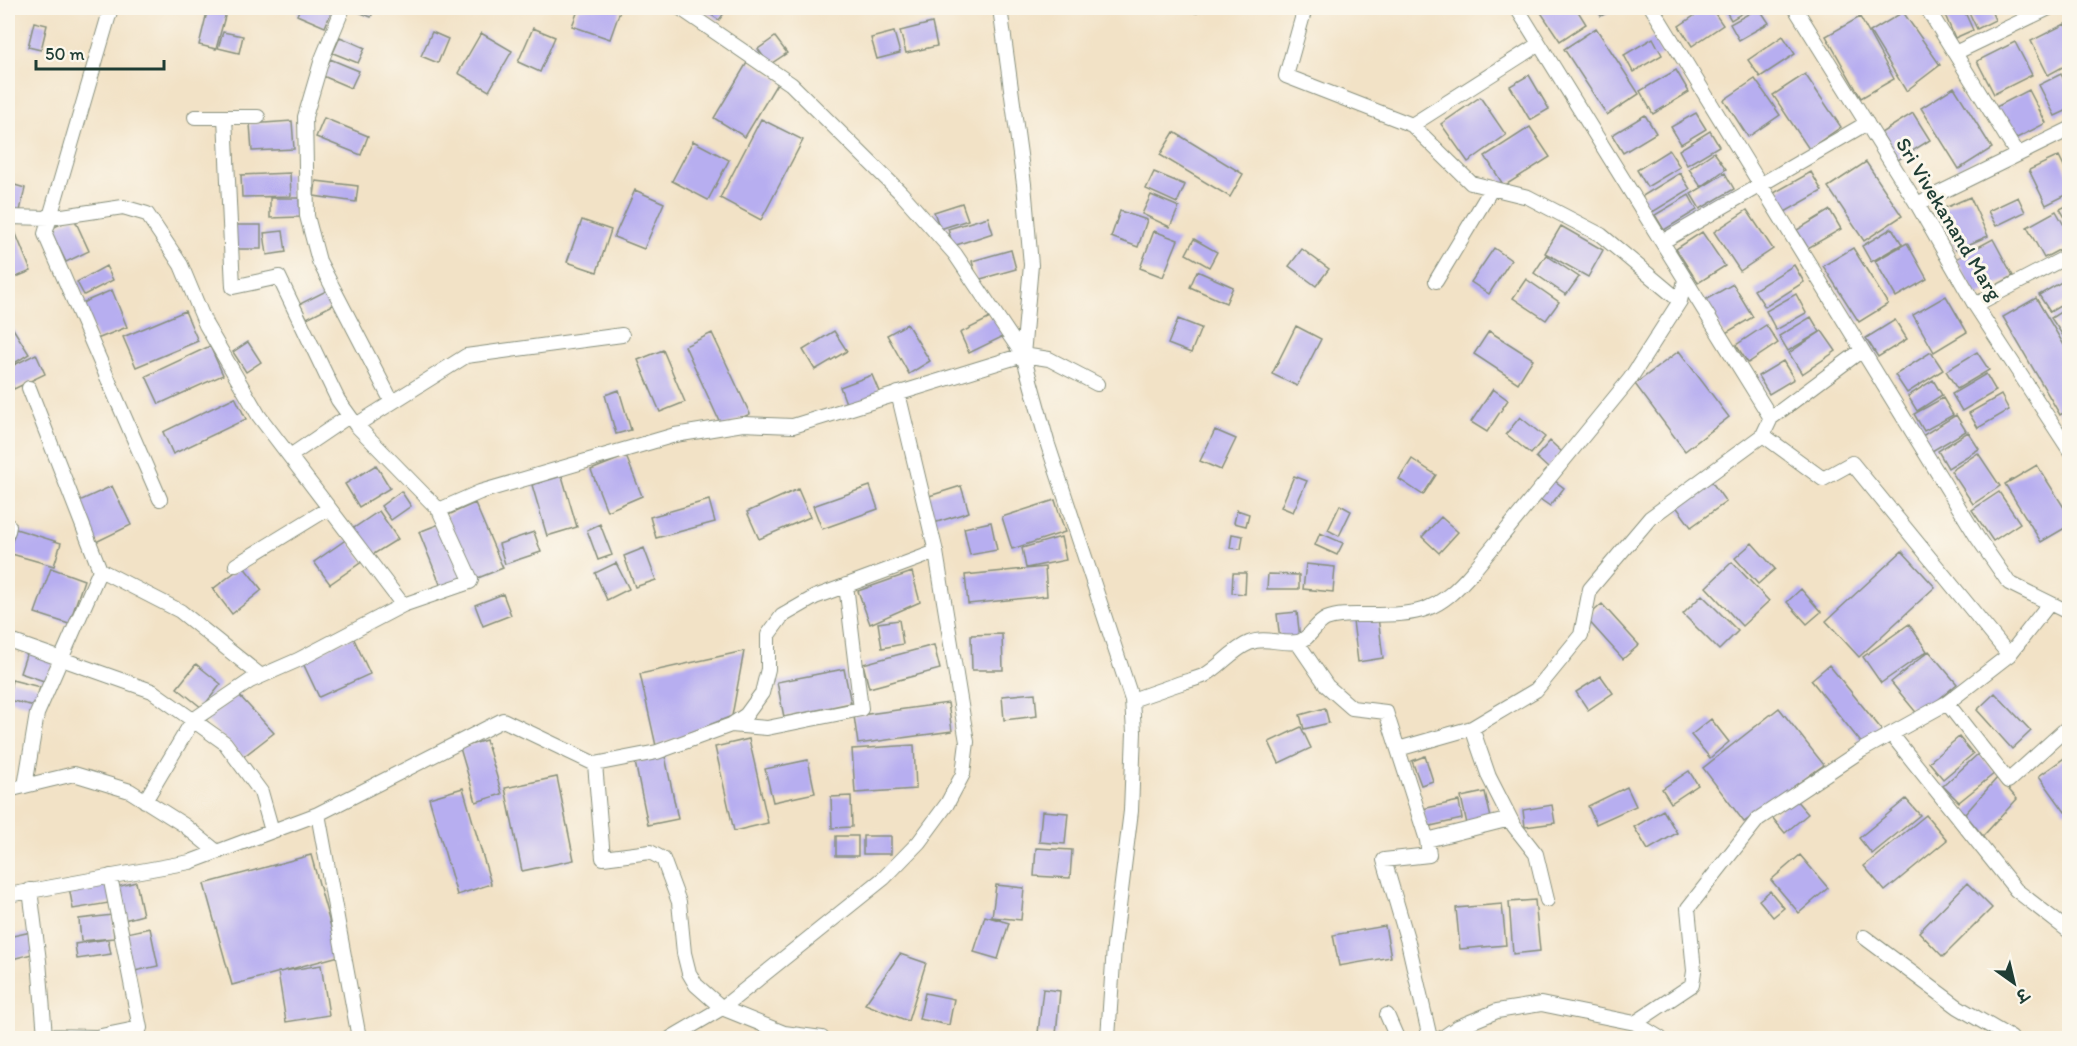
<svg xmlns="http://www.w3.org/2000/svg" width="2077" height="1046" font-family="Itim,'Playpen Sans Deva',sans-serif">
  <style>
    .building { fill: #b7aef0 }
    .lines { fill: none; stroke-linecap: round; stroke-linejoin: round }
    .street-casing { stroke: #88907d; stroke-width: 16 }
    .street { stroke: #fff; stroke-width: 14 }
    .labels { text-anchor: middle; stroke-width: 6; stroke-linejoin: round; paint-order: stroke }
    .street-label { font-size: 21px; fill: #1f3d34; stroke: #fbf7ec }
  </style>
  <rect width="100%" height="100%" fill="#fbf7ec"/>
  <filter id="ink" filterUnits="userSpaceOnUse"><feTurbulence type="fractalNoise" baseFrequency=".0167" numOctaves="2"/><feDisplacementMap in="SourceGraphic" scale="12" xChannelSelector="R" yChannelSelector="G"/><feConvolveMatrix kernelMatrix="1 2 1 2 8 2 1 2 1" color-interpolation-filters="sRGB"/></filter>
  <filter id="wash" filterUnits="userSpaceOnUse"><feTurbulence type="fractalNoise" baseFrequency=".008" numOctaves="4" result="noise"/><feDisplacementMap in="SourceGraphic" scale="24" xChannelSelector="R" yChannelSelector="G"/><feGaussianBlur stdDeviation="1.35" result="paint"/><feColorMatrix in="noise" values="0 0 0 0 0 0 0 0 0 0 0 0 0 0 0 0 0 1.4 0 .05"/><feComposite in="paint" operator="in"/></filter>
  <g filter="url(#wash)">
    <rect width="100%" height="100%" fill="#f2e2c6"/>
    <g id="blocks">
      <!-- building -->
      <path class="building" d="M208 8 227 9 216 49 199 45Z
        M300 8H333L325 27 297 15Z
        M349 8H375L371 17Z
        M579 8H621L610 39 572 26Z
        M701 8H728L719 20Z
        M1177 8H1198L1197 13Z
        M1538 8H1576L1586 24 1560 41Z
        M1596 8H1616L1601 16Z
        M1706 8H1711L1723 25 1692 46 1679 26Z
        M1724 8H1751L1731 20Z
        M1759 8 1769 23 1739 40 1730 24Z
        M1942 8H1963L1973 30 1955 38Z
        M1967 8H1990L1995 20 1977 29Z
        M1903 12 1940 65 1906 91 1870 32Z
        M1860 17 1894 79 1861 98 1826 36Z
        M34 22 47 25 41 50 28 47Z
        M932 23 937 46 906 53 900 31Z
        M2065 24 2070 33V63L2048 75 2031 41Z
        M533 28 555 37 540 72 518 62Z
        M1596 28 1639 94 1607 115 1564 49Z
        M223 32 243 36 239 53 218 48Z
        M432 32 448 39 438 63 421 56Z
        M894 32 900 53 877 59 871 38Z
        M481 33 512 51 489 91 458 73Z
        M1783 36 1795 54 1760 77 1748 60Z
        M340 37 365 48 358 63 333 53Z
        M775 37 787 53 769 65 758 49Z
        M1653 38 1662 55 1633 72 1624 55Z
        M2015 42 2032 75 1994 94 1977 61Z
        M330 59 359 71 351 88 323 76Z
        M748 61 779 80 745 137 714 118Z
        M1676 70 1689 92 1653 114 1640 91Z
        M1805 74 1841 127 1809 149 1773 95Z
        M2061 74 2070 92V109L2055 116 2039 85Z
        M1529 75 1549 109 1530 120 1510 86Z
        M1755 79 1780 115 1748 137 1724 100Z
        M1954 87 1992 148 1959 169 1921 108Z
        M2029 90 2046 123 2011 141 1994 108Z
        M1480 97 1506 135 1468 162 1441 124Z
        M1696 113 1706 129 1681 144 1671 127Z
        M1913 113 1930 140 1898 160 1881 133Z
        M1645 115 1656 133 1623 153 1612 135Z
        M324 118 368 136 361 155 316 137Z
        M761 119 803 140 761 220 720 198Z
        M292 121 294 149 252 151 250 124Z
        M1530 127 1550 157 1504 186 1485 156Z
        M1710 131 1719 146 1687 165 1679 150Z
        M1174 132 1243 174 1230 197 1160 155Z
        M693 141 729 160 708 200 672 181Z
        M1669 150 1680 167 1647 187 1637 170Z
        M1714 152 1726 169 1701 187 1689 169Z
        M2059 156 2070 178V193L2046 205 2029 170Z
        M1866 162 1902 216 1864 241 1828 187Z
        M1154 172 1185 185 1177 203 1146 189Z
        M1811 172 1822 191 1785 212 1774 193Z
        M290 173 291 196 242 197 241 175Z
        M1680 173 1690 189 1651 213 1641 197Z
        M1725 173 1734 189 1700 209 1691 194Z
        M316 181 358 186 356 202 314 196Z
        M8 183 25 188 19 216 8 214Z
        M635 190 664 203 644 249 614 237Z
        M1151 195 1179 207 1170 227 1142 214Z
        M1689 195 1697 210 1664 230 1655 215Z
        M1970 197 1988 236 1956 250 1938 211Z
        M2018 197 2025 212 1996 226 1988 211Z
        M270 198H299L300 217 270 218Z
        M962 203 968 220 940 229 934 212Z
        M2070 204V226L2060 209Z
        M1747 210 1773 249 1740 271 1714 232Z
        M1830 210 1841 229 1808 248 1797 230Z
        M1120 211 1147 220 1138 247 1111 237Z
        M2056 211 2070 236V244L2044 258 2027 227Z
        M988 217 993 233 953 246 948 229Z
        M74 218 89 251 66 262 50 229Z
        M582 220 611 230 597 272 567 262Z
        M12 224 31 271 9 280 8 276V226Z
        M233 225H261V249H234Z
        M1561 226 1603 250 1588 277 1545 253Z
        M1892 228 1902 244 1871 262 1862 246Z
        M283 231 286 252 267 255 264 233Z
        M1154 231 1178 240 1163 277 1140 268Z
        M1702 232 1725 266 1698 283 1676 249Z
        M1194 239 1217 252 1209 267 1186 254Z
        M1993 239 2013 276 1977 296 1956 259Z
        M1907 243 1927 279 1896 297 1875 261Z
        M1494 248 1511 260 1489 294 1471 282Z
        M1853 248 1888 304 1859 322 1823 266Z
        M1302 249 1329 269 1316 286 1289 266Z
        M1011 250 1016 269 977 280 972 261Z
        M1546 255 1579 277 1566 295 1534 273Z
        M1794 265 1804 282 1765 307 1754 290Z
        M106 266 113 280 84 295 77 282Z
        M1197 271 1233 287 1226 303 1190 287Z
        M2070 277V300L2050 312 2039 295Z
        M1526 279 1559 302 1546 320 1513 298Z
        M1733 284 1753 317 1724 334 1705 300Z
        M330 289 337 303 307 318 300 304Z
        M112 290 127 327 97 339 82 303Z
        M1796 294 1806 313 1776 330 1766 311Z
        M1946 296 1967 332 1934 352 1913 315Z
        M2036 298 2070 355V409L2060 415 2003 317Z
        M2070 306V346L2051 318Z
        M185 311 198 341 136 367 123 337Z
        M994 316 1004 336 969 353 960 333Z
        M1811 317 1820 332 1788 351 1779 336Z
        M1178 319 1201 328 1191 353 1168 344Z
        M1895 320 1907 339 1878 357 1866 338Z
        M907 324 930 361 909 374 887 335Z
        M1766 325 1778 343 1748 363 1736 345Z
        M1296 326 1321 339 1297 386 1272 374Z
        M12 327 29 354 13 364 8 355V330Z
        M834 331 847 351 815 370 803 350Z
        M1489 331 1533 359 1518 383 1474 354Z
        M1822 331 1836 351 1802 374 1789 353Z
        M712 333 750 414 722 427 685 346Z
        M248 342 261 362 246 372 233 352Z
        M210 346 223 375 159 404 146 376Z
        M663 350 685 402 660 412 638 360Z
        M1679 351 1729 417 1685 451 1635 384Z
        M1931 352 1943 370 1907 393 1895 375Z
        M1977 352 1989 370 1957 389 1946 371Z
        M36 354 45 374 14 389 8 375V368Z
        M1783 361 1794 379 1769 394 1758 376Z
        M1986 374 1996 391 1962 411 1952 394Z
        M872 375 880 394 847 406 840 387Z
        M1933 380 1942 395 1917 411 1908 396Z
        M1493 389 1508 400 1487 432 1471 422Z
        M619 390 631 430 616 434 605 395Z
        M2001 395 2009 410 1978 428 1969 413Z
        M235 397 246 419 173 454 163 432Z
        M1943 398 1953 415 1924 431 1914 414Z
        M1956 415 1966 431 1932 451 1922 436Z
        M1520 417 1545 437 1531 454 1506 434Z
        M1215 430 1236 439 1221 470 1200 461Z
        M1968 432 1979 449 1948 468 1938 451Z
        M1550 441 1562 452 1548 468 1536 457Z
        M1978 453 2000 486 1973 504 1951 471Z
        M626 456 642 496 607 511 591 470Z
        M1412 459 1436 475 1423 495 1399 479Z
        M376 465 390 488 359 507 345 484Z
        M2037 465 2070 517V525L2041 542 2005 484Z
        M562 476 577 527 547 536 532 485Z
        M1294 476 1307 481 1293 512 1281 507Z
        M1551 478 1564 488 1550 506 1537 497Z
        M1711 481 1726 502 1691 527 1675 505Z
        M112 486 131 525 96 542 77 502Z
        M870 486 878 509 822 529 813 506Z
        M961 486 969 512 934 523 926 497Z
        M798 489 810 517 759 539 747 512Z
        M401 491 411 506 391 520 381 506Z
        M1999 492 2020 523 1993 541 1972 510Z
        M709 500 715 522 656 538 650 517Z
        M1055 500 1065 532 1012 549 1002 517Z
        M475 503 503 568 473 580 446 516Z
        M1340 505 1351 511 1339 536 1328 530Z
        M1237 510 1249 514 1246 526 1234 523Z
        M379 511 398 539 369 557 351 530Z
        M1441 517 1458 532 1439 553 1422 537Z
        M991 522 997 550 970 555 964 528Z
        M442 523 466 579 442 589 419 532Z
        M600 524 612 555 598 560 587 530Z
        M16 529 61 543 54 566 8 553Z
        M534 532 541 552 505 564 499 544Z
        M1320 533 1343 543 1337 555 1315 545Z
        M1232 534 1243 536 1241 549 1230 548Z
        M1061 537 1066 560 1026 568 1022 548Z
        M347 539 363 561 330 584 314 562Z
        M1752 543 1775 569 1758 584 1735 558Z
        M644 548 656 580 635 587 624 556Z
        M1902 551 1935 587 1859 657 1826 621Z
        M1732 562 1769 601 1742 626 1706 587Z
        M616 563 629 589 607 600 595 573Z
        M1306 564 1335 567 1333 592 1303 589Z
        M243 566 262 590 232 614 213 589Z
        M1045 567 1047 596 968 604 965 575Z
        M51 568 84 580 69 624 35 613Z
        M912 572 920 602 870 624 858 591Z
        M1233 573H1246L1245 594 1232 593Z
        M1268 574 1299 575V589H1267Z
        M1801 589 1821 612 1807 624 1787 602Z
        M503 594 511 615 483 626 475 605Z
        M1702 595 1738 631 1719 650 1683 614Z
        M1602 604 1639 645 1623 659 1586 618Z
        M1297 612 1300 639 1280 641 1277 614Z
        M1378 617 1383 658 1358 662 1353 621Z
        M899 620 903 644 882 648 878 623Z
        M1909 624 1927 651 1881 683 1863 657Z
        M1002 634 1003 670H972L971 635Z
        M353 637 370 674 319 697 302 661Z
        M934 645 940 669 869 688 863 664Z
        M744 651 732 716 656 746 640 674Z
        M1929 651 1957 684 1919 716 1891 682Z
        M27 652 54 661 47 682 20 673Z
        M196 664 221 684 202 708 177 688Z
        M1829 665 1882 730 1863 745 1811 680Z
        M844 669 851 703 784 717 777 682Z
        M1601 676 1613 693 1588 710 1576 692Z
        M12 680 40 687 35 706 8 700Z
        M1035 693 1037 716 1004 720 1002 696Z
        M1995 693 2031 731 2012 749 1977 710Z
        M238 694 274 733 243 757 206 720Z
        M948 703 952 731 858 744 854 716Z
        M1325 708 1329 723 1304 729 1300 715Z
        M1779 708 1824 765 1744 822 1703 768Z
        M1711 719 1729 742 1710 758 1691 735Z
        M1301 727 1311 748 1279 763 1269 742Z
        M1959 737 1973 754 1943 779 1929 762Z
        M749 739 768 823 734 831 715 747Z
        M486 740 502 794 476 802 460 748Z
        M914 745 916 789 855 793 852 749Z
        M1978 754 1995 773 1959 802 1943 786Z
        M2070 754V809L2065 812 2039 776Z
        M665 756 678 819 648 825 635 762Z
        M1425 756 1433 781 1421 785 1412 761Z
        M808 760 815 793 773 802 765 769Z
        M1689 771 1698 785 1671 803 1662 789Z
        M557 777 574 860 522 871 505 788Z
        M1998 777 2017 799 1983 836 1965 814Z
        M1627 787 1636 806 1596 824 1588 806Z
        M463 788 491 884 457 895 429 798Z
        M1485 792 1491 818 1467 824 1461 797Z
        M851 796 852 827 832 828 831 797Z
        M1794 798 1808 814 1785 833 1771 816Z
        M1906 799 1920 815 1872 854 1859 838Z
        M1459 801 1462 819 1426 827 1422 809Z
        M1552 805 1555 823 1525 827 1523 810Z
        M1663 810 1677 833 1648 850 1634 827Z
        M1042 811 1068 813 1065 844 1039 842Z
        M1926 815 1947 840 1885 891 1864 866Z
        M836 836H858V856H836Z
        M863 836H891V854H863Z
        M1036 848 1072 850 1070 878 1034 876Z
        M311 855 339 956 232 985 204 884Z
        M1800 855 1828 888 1799 913 1771 880Z
        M111 880 115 902 73 909 69 887Z
        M136 882 143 915 124 920 117 887Z
        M1967 883 1992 908 1943 957 1919 932Z
        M996 885 1024 888 1021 920 992 917Z
        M1770 891 1784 908 1773 917 1759 900Z
        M1535 900 1540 951 1513 954 1509 902Z
        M1502 904 1506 945 1460 949 1456 908Z
        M112 915 114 938 81 941 79 919Z
        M985 916 1009 923 998 959 974 952Z
        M1385 926 1391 957 1339 966 1333 935Z
        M150 928 158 966 130 972 122 934Z
        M31 932 36 953 8 960V937Z
        M108 939 111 954 77 959 75 944Z
        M900 954 926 963 908 1021 865 1004Z
        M321 965 329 1015 286 1022 278 972Z
        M1043 989 1060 991 1056 1035 1038 1033Z
        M925 993 954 999 949 1025 919 1019Z
        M140 1031 142 1038H106Z"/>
    </g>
  </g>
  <g filter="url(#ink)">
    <use href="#blocks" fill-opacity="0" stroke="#88907d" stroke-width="1.5"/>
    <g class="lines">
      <!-- street casing -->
      <g class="street-casing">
        <path id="street" d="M111 8 45 234 160 499
          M343 8 322 59 305 117 307 216 319 261 392 402
          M680 8 791 84 901 193 955 254 1023 355
          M1000 8 1024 184 1031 265 1023 355 1048 445 1132 700 1134 732 1131 811 1114 947 1108 1038
          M1305 8 1286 76 1412 125 1539 44
          M1517 8 1771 418
          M1652 8 1977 537 2009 583 2070 613
          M1795 8 1917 204 1975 305 2070 451
          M1927 8 2017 154
          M1955 53 2049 8
          M195 117H258
          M225 117 233 287 279 277 338 400 356 425 439 510 480 492 675 435 743 424 793 426 1023 355 1049 359 1097 384
          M1412 125 1471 183 1528 197 1601 235 1680 301
          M1917 204 2070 129
          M8 217 49 218 123 207 147 214 181 265 206 325 259 416 403 605
          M1662 242 1867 123
          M1436 281 1492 188
          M1975 305 2070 255
          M356 425 466 356 622 335
          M1763 435 1823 479 1852 463 2009 655
          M290 456 349 416
          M8 531 9 526
          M236 565 329 508
          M100 570 180 611 261 676
          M2049 604 2009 655 1947 703 2008 781 2068 727 2070 729
          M8 640 152 691 225 743 261 792 272 831
          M1297 642 1327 686 1352 708 1386 712 1427 840 1510 819
          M1132 700C1149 694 1166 688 1184 682 1191 680 1199 678 1205 675 1221 666 1232 650 1249 643 1266 636 1281 645 1298 642 1310 639 1315 624 1326 619 1339 614 1354 615 1367 615 1421 615 1438 612 1474 570L1630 379 1680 301 1685 280
          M731 725 767 728 861 709 846 585
          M1472 728 1489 777 1514 826 1536 854 1547 900
          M1892 735 2016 890 2070 932
          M1398 749 1472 728 1536 690 1581 635 1590 589 1650 518 1763 435 1771 418 1862 350
          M595 764 603 858 650 852 663 859 679 902 684 953 689 973 696 985 722 1008 784 1033 822 1038
          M25 786 37 714 100 570 29 388
          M8 790 74 774 130 791 184 825 217 852
          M145 801 193 720 250 681 298 660 403 605 470 582 471 580 439 510
          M318 814 359 1038
          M1427 840 1429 855 1384 860 1408 942 1430 1038
          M30 890 39 961 45 1036 96 1037 140 1028 110 876
          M8 895 190 862 318 814 503 720 595 764 657 752 731 725 746 715 762 693 768 669V635L782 616 815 597 936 552
          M1864 937 1958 1007 2011 1038
          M1387 1015 1397 1038
          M1635 1023 1692 985 1694 971 1688 908 1758 819 1862 750 1947 703
          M671 1038 722 1008 884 878 919 842 947 804 963 774 967 742 936 552 898 393
          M1442 1038 1458 1027 1497 1011 1541 1004 1635 1023 1660 1038"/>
      </g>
      <!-- street -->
      <use href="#street" class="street"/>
    </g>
  </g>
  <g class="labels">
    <!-- street labels -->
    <g class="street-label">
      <text transform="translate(1949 219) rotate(59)" y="7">Sri Vivekanand Marg</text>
    </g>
  </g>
  <!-- margin -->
  <rect width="2077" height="1046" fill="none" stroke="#fbf7ec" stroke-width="30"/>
  <!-- north arrow -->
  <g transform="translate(2014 983) rotate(146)" stroke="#fbf7ec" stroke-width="4.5" paint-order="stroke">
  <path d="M0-4.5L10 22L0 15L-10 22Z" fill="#1f3d34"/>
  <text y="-9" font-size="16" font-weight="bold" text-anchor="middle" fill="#1f3d34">उ</text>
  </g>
  <!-- scale -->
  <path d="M36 60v9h128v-9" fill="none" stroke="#1f3d34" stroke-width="3"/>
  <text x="45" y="60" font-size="18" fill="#1f3d34" stroke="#fbf7ec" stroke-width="4.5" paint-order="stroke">50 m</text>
</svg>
